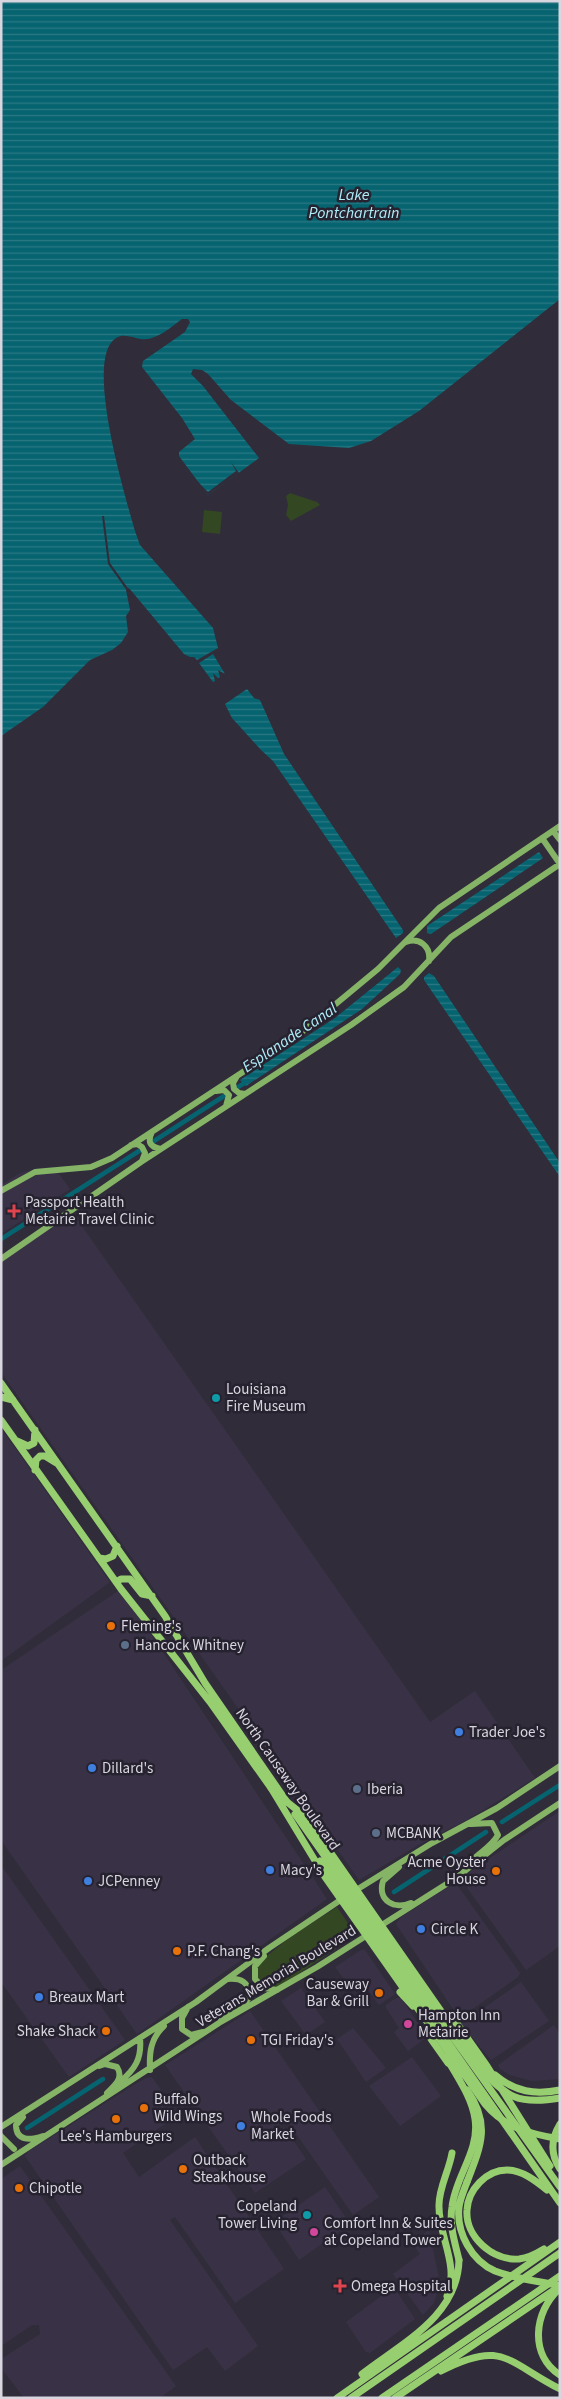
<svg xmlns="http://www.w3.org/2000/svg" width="561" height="2399" font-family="'Source Sans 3',sans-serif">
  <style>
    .built { fill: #393246 }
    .park { fill: #334723 }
    .water { fill: url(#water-rules) }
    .pier { fill: #312c3a }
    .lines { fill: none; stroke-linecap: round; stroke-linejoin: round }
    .canal { stroke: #066470; stroke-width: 4.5 }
    .major { stroke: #85b467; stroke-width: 6 }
    .highway { stroke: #96ce70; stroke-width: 7 }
    .highway-bridge { stroke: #96ce70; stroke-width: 7 }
    .health-dot { fill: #e0444e; stroke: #27222f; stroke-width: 2 }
    .culture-dot { fill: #0f9aa8; stroke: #27222f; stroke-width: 2 }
    .food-dot { fill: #e8710a; stroke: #27222f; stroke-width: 2 }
    .service-dot { fill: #5c6f8a; stroke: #27222f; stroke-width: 2 }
    .shop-dot { fill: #3f7fe0; stroke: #27222f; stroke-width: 2 }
    .hotel-dot { fill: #d1479c; stroke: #27222f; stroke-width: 2 }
    .labels { text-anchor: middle; stroke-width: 5; stroke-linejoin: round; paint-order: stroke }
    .poi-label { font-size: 15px; fill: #d9d6df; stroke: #27222f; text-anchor: start }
    .street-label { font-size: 15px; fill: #d9d6df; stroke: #27222f }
    .water-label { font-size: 16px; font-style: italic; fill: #aeedf8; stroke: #27222f }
  </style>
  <defs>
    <pattern id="water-rules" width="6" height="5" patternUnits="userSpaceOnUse" patternTransform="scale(1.25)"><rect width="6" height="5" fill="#066470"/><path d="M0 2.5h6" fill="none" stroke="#2a7984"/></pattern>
  </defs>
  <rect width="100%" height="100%" fill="#312c3a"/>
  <!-- built -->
  <path class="built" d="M54 1167 70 1189 1 1234V1185L20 1173 39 1168Z
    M72 1212 430 1722 475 1691 535 1778 467 1820 420 1844 359 1880 1 1372V1261Z
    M1 1428 110 1582 1 1661Z
    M121 1589 327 1899 137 2034 1 1840V1670Z
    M560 1811V1946L526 1970 460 1878Z
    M1 1865 125 2040 69 2077 1 1982Z
    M453 1884 458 1886 520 1973 518 1977 464 2015 455 2012 396 1924 401 1917Z
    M361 1950H365L395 1994 379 2005 364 1985 353 1992 335 1967Z
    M521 1982 549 2021 491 2060 461 2024Z
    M301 1988 325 2022 306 2035 281 2001Z
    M396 1998H401L427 2037 408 2051 394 2032 399 2028 385 2006Z
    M250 2011 379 2197 353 2215 285 2118 270 2133 267 2138 270 2142 272 2137 284 2127 306 2159 255 2193 165 2065Z
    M554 2025 560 2034V2079L532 2081 510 2075 500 2069 498 2065Z
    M353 2028 386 2068 366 2082 337 2039Z
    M412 2057 441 2096 400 2126 369 2086Z
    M152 2077 178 2115 123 2153 139 2177 195 2137 284 2269 235 2303 175 2217 170 2220 258 2346 225 2371 207 2347 173 2370 25 2156 29 2151 137 2083 146 2078Z
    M20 2166 176 2386 160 2398H24L1 2368V2359L40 2334 39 2325H32L1 2346V2179Z
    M325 2187 350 2224 299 2260 274 2222Z
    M429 2230 440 2283 434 2303 423 2315 393 2274 420 2254 412 2243Z
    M392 2284 415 2319 370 2353 366 2352 346 2322 380 2297Z"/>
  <!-- park -->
  <path class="park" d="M290 493 317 502 320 505 291 521 286 515 288 505 286 496Z
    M204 510 222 512 220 534 202 532Z
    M337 1907 356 1935 282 1985C270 1989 265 1986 257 1977L258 1965 261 1961 291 1936Z"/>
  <!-- water -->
  <path class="water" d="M1 1H560V299L419 411 371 441 349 448 289 444 231 400 208 374 202 370 193 369 191 374 203 386 259 458 208 495 179 456V452L195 439 182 418 142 367 143 361 185 332 190 322 188 319H182C171 327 156 341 141 339 133 338 124 333 116 338 83 358 126 499 135 531L140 545 213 628 218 648 197 660 194 657H190L184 654 129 588 126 590 130 610 126 616 128 632 121 643 112 650 90 660 43 707 1 736Z
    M213 654 225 674 218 670 220 677 218 678 213 673 215 681 213 682 199 663Z
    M247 689 254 698 260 700 284 754 403 930V933L396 938 273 761 261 750 232 718 225 704Z
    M539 852 543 858 431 934 427 933V926Z
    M398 967 401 970 400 974 362 1009 246 1086 240 1080 335 1018Z
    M429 973 434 976 560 1163V1177L424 980V977Z"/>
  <!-- pier -->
  <path class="pier" d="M231 462 239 473 208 495 194 478 208 492 236 471Z
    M102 516H104L110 563 130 591V595L108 564Z"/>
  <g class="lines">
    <!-- canal -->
    <path class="canal" d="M238 1087 248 1081
      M154 1141 224 1096
      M1 1239 139 1151
      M502 1822 560 1785
      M394 1892 486 1832
      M27 2128 103 2079"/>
    <!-- major -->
    <path class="major" d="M553 831 560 840
      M542 838 560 864
      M406 942C419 937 431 946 429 961
      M237 1076 233 1083 234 1089 239 1093 245 1094
      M216 1091 224 1090 229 1095 226 1106
      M152 1132C147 1142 150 1147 161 1149
      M131 1145 137 1144 142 1147 145 1153 142 1161
      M1 1191 35 1172 91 1167 112 1158 296 1037 378 969 439 908 560 826
      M1 1259 141 1162 351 1025 404 987 451 937 560 864
      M399 1867 383 1881C377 1901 395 1910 411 1903
      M465 1871C472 1855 490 1850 498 1835L492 1823 471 1824
      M353 1892 432 1843 497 1808 560 1766
      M377 1928 456 1878 504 1840 560 1803
      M264 1956 255 1966V1979L264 1988 277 1990
      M188 2007 182 2018V2029L191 2035 203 2032
      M220 2022C227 2010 244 2008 250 1996 249 1982 241 1978 228 1979
      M99 2066 105 2064 117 2067C124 2078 115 2085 107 2093
      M150 2070C149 2052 151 2038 164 2026
      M120 2082C135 2069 142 2059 140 2038
      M23 2117 16 2125C16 2142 31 2140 43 2136
      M1 2127 196 2002 269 1948 345 1897
      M1 2136 14 2149
      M1 2165 219 2023 317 1967 369 1934"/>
    <!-- highway -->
    <path class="highway" d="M1 1383 165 1616 205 1683 287 1802
      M1 1397 13 1400
      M1 1420 121 1589 210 1702 271 1788
      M17 1441 28 1446 34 1443 35 1430
      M35 1470 36 1460 40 1456H45L58 1464
      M99 1558 106 1559 113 1556 117 1546
      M116 1582 121 1579H130L142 1594 152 1596
      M420 1991 560 2187
      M400 1992 413 2006
      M415 1995 560 2203
      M456 2022 487 2066 550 2166
      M431 2039 448 2063
      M495 2075C515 2092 535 2095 560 2090
      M560 2124C551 2139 550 2154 560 2169
      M467 2182C481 2146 491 2124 467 2090
      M544 2249C536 2254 528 2258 519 2259 493 2261 465 2237 467 2210 468 2190 486 2170 507 2170 522 2170 536 2181 547 2190
      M559 2289C534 2312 529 2355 560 2375
      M447 2296C460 2265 438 2236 439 2205 439 2187 449 2171 452 2153
      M441 2371C503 2339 507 2362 560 2389
      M362 2374C402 2343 458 2316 459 2260
      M337 2398 560 2242
      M351 2398 560 2253
      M382 2398 560 2276
      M395 2398 560 2286"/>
    <!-- highway-bridge -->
    <path class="highway-bridge" d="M271 1788 325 1877 485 2104C505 2128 530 2134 560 2139
      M287 1802 301 1813 328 1849 480 2067C506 2098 519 2105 560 2098
      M295 1814 420 1991
      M320 1861 415 1995
      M446 2057C457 2077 472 2097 475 2119 480 2151 455 2177 452 2207 449 2225 455 2243 459 2260
      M467 2182C464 2190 460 2199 459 2207 456 2233 472 2261 495 2271 516 2279 539 2281 560 2286"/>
  </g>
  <!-- markers -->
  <g class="health-dot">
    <path d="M11.5 1203.5h5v5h5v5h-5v5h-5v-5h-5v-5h5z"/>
    <path d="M337.5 2278.5h5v5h5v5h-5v5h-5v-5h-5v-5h5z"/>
  </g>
  <g class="culture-dot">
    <circle cx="216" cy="1398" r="5"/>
    <circle cx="307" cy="2215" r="5"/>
  </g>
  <g class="food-dot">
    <circle cx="111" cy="1626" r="5"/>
    <circle cx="496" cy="1871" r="5"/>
    <circle cx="177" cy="1951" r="5"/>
    <circle cx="379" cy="1993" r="5"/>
    <circle cx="106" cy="2031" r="5"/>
    <circle cx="251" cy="2040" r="5"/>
    <circle cx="144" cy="2108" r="5"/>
    <circle cx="116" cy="2119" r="5"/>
    <circle cx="183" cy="2169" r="5"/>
    <circle cx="19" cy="2188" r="5"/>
  </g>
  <g class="service-dot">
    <circle cx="125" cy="1645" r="5"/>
    <circle cx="357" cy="1789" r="5"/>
    <circle cx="376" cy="1833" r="5"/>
  </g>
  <g class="shop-dot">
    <circle cx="459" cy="1732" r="5"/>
    <circle cx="92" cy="1768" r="5"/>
    <circle cx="270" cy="1870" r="5"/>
    <circle cx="88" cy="1881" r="5"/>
    <circle cx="421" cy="1929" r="5"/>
    <circle cx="39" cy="1997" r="5"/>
    <circle cx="241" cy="2126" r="5"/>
  </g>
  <g class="hotel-dot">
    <circle cx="408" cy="2024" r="5"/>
    <circle cx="314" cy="2232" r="5"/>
  </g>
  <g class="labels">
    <!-- poi labels -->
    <g class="poi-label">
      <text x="25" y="1207">Passport Health<tspan x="25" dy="17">Metairie Travel Clinic</tspan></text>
      <text x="226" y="1394">Louisiana<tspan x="226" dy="17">Fire Museum</tspan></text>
      <text x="121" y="1631">Fleming's</text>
      <text x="135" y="1650">Hancock Whitney</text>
      <text x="469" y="1737">Trader Joe's</text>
      <text x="102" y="1773">Dillard's</text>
      <text x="367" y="1794">Iberia</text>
      <text x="386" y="1838">MCBANK</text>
      <text x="486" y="1867" text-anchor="end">Acme Oyster<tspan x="486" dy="17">House</tspan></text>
      <text x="280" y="1875">Macy's</text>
      <text x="98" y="1886">JCPenney</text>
      <text x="431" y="1934">Circle K</text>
      <text x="187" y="1956">P.F. Chang's</text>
      <text x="369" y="1989" text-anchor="end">Causeway<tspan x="369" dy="17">Bar &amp; Grill</tspan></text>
      <text x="49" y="2002">Breaux Mart</text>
      <text x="418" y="2020">Hampton Inn<tspan x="418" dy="17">Metairie</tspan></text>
      <text x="96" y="2036" text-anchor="end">Shake Shack</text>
      <text x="261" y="2045">TGI Friday's</text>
      <text x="154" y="2104">Buffalo<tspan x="154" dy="17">Wild Wings</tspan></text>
      <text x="251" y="2122">Whole Foods<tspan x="251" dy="17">Market</tspan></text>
      <text x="116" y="2141" text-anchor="middle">Lee's Hamburgers</text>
      <text x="193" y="2165">Outback<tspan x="193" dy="17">Steakhouse</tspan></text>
      <text x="29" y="2193">Chipotle</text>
      <text x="297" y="2211" text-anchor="end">Copeland<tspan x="297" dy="17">Tower Living</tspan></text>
      <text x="324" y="2228">Comfort Inn &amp; Suites<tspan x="324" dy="17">at Copeland Tower</tspan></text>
      <text x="351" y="2291">Omega Hospital</text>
    </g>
    <!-- street labels -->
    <g class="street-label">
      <text transform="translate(288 1779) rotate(55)" y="5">North Causeway Boulevard</text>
      <text transform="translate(276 1976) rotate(-31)" y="5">Veterans Memorial Boulevard</text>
    </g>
    <!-- water labels -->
    <g class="water-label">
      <text x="354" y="200">Lake<tspan x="354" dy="18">Pontchartrain</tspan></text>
      <text transform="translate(289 1037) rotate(-34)" y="6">Esplanade Canal</text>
    </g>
  </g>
  <!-- border -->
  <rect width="561" height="2399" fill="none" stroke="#d9d6df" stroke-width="5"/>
</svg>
